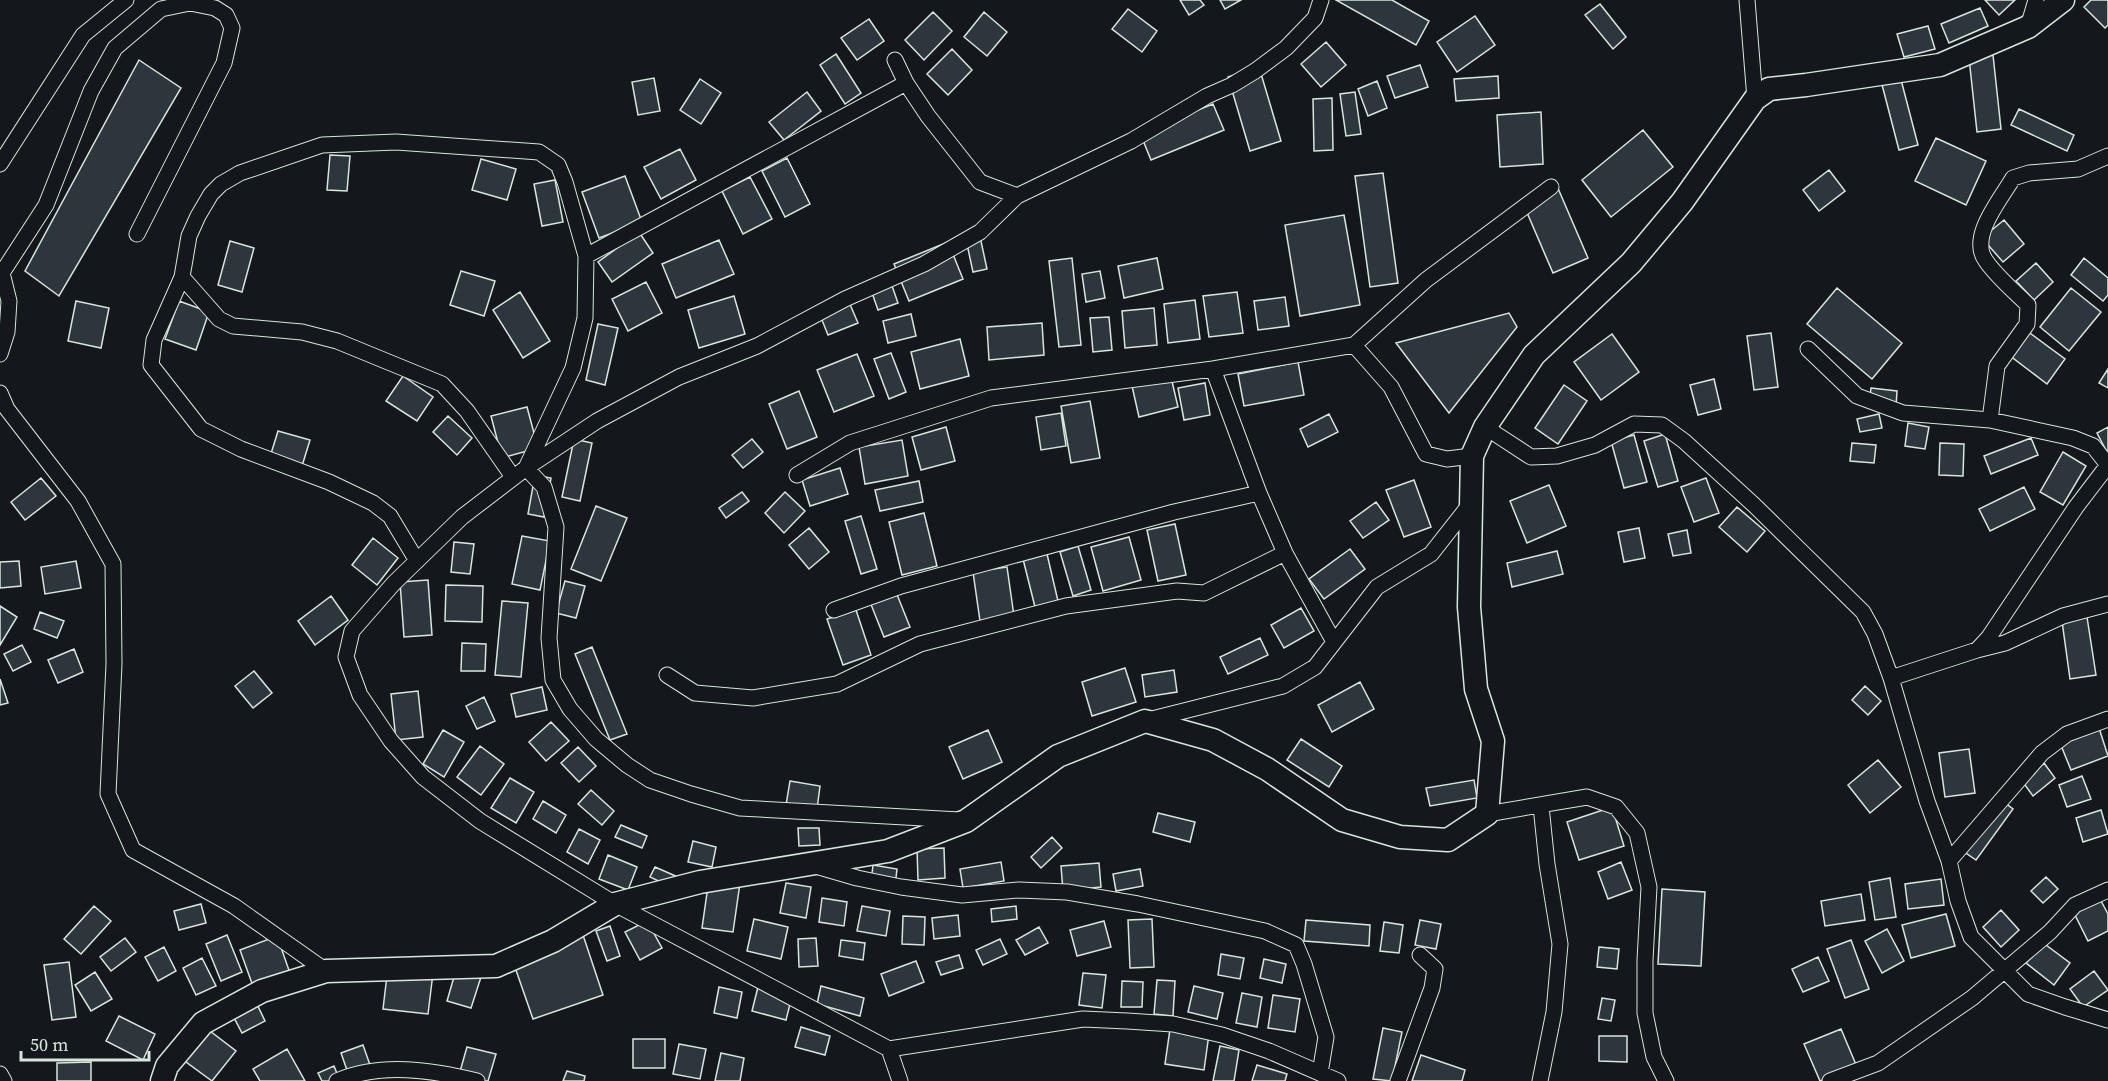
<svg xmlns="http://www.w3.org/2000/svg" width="2108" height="1081" font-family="'Source Serif 4',serif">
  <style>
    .building { fill: #2c363c; stroke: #d8e6dc; stroke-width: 1.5 }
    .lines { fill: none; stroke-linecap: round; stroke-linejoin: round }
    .street-casing { stroke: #d8e6dc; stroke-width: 17 }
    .secondary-casing { stroke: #d8e6dc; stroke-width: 25 }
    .street { stroke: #14181c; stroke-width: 15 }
    .secondary { stroke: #14181c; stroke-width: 22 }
  </style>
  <rect width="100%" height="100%" fill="#14181c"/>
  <!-- building -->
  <path class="building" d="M1180 0H1200L1204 5 1189 15Z
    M1220 0H1241L1225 9Z
    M1336 0H1392L1429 21 1416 45Z
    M1985 0H2015L1999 15Z
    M2091 0H2108V25L2105 28 2084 7Z
    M1600 4 1626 37 1613 49 1585 15Z
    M1980 8 1988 26 1949 43 1941 24Z
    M1128 9 1157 31 1142 52 1112 29Z
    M933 12 952 31 924 60 905 40Z
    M984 12 1007 32 987 56 964 37Z
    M1475 16 1495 45 1457 72 1437 42Z
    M869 19 884 41 857 60 841 38Z
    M1928 26 1935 49 1904 57 1897 34Z
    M1326 42 1346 65 1321 87 1301 64Z
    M952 49 972 70 948 95 927 74Z
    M836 54 861 93 845 104 820 65Z
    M1993 55 2001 129 1977 132 1969 58Z
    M139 60 181 88 59 296 25 271Z
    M1420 65 1428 87 1395 98 1387 76Z
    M1259 67 1281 141 1250 151 1228 77Z
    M1899 72 1918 145 1899 150 1880 77Z
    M1498 76 1499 98 1456 101 1454 79Z
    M654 78 660 111 638 115 632 82Z
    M700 79 721 93 701 124 680 110Z
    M1377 81 1387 108 1368 116 1358 89Z
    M807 92 821 111 784 140 769 122Z
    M1355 92 1361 134 1346 136 1340 94Z
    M1332 98 1333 150 1314 151 1313 99Z
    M1213 104 1224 130 1151 160 1140 133Z
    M2019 109 2074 135 2067 151 2011 125Z
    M1541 112 1543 164 1500 167 1497 115Z
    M1643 130 1673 167 1611 217 1582 180Z
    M1936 138 1986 161 1966 205 1915 181Z
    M680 149 696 180 661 199 644 167Z
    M330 155 350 156 347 191 327 190Z
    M787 158 810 204 785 217 762 171Z
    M481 159 516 169 507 200 472 190Z
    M1829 170 1845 191 1819 211 1803 190Z
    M1383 173 1398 283 1370 287 1355 176Z
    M625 176 642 222 599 238 582 192Z
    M750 177 772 219 743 234 722 191Z
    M555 180 563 222 542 226 534 184Z
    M1557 186 1588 258 1553 273 1522 201Z
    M1344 215 1360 305 1300 316 1285 225Z
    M2004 220 2024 244 2003 262 1982 238Z
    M639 232 653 253 612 282 598 262Z
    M979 232 987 269 973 272 965 235Z
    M719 240 734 274 676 298 662 264Z
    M230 241 254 248 242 292 218 285Z
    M948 242 963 279 909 301 894 264Z
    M1072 258 1081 345 1059 347 1049 261Z
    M1157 258 1163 289 1124 298 1118 266Z
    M2084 258 2108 278V295L2103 301 2071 275Z
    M2036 263 2053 282 2034 300 2016 281Z
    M461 271 495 281 484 316 450 305Z
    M1100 271 1105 298 1086 302 1082 274Z
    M890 280 898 303 878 310 870 287Z
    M646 282 662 313 628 331 612 299Z
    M1837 288 1902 343 1872 379 1807 324Z
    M2071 288 2101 312 2069 351 2040 327Z
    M520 292 550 341 523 358 493 310Z
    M1237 292 1243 333 1209 337 1203 296Z
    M734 296 745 334 699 348 688 310Z
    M1285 297 1289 326 1258 330 1254 301Z
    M1195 300 1200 339 1168 343 1164 304Z
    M76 301 109 308 101 348 68 341Z
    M179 301 209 312 196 350 165 339Z
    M849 302 858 323 828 335 820 315Z
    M1154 308 1157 345 1125 348 1122 311Z
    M1509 313 1517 327 1449 413 1396 343Z
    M911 314 916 336 888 343 883 321Z
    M1109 317 1112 350 1093 352 1090 318Z
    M1042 323 1044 355 989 360 987 327Z
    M598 324 618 328 605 385 586 380Z
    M2027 331 2065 359 2047 384 2009 355Z
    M1771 333 1778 387 1754 390 1747 336Z
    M1612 334 1639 372 1601 400 1574 362Z
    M960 339 969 376 920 389 911 352Z
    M891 353 906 392 889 399 874 359Z
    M857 354 874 396 834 412 817 370Z
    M1298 362 1304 395 1244 406 1238 374Z
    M2108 369V388L2099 383Z
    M403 376 433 397 417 421 386 401Z
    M1171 377 1178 407 1139 417 1132 386Z
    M1714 379 1721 409 1698 415 1690 385Z
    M1205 383 1210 415 1184 420 1178 388Z
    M1564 385 1587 401 1558 444 1535 428Z
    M1871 388 1897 391 1896 407 1869 404Z
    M799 391 817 437 787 449 769 404Z
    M1090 401 1100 458 1071 463 1061 406Z
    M527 407 538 448 502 458 491 416Z
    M1061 413 1066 446 1041 450 1036 417Z
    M1329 414 1338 432 1308 447 1300 429Z
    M1879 414 1882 428 1860 432 1857 419Z
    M448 416 472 438 457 455 433 432Z
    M1908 423 1929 427 1925 449 1905 446Z
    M946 427 955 461 921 470 912 437Z
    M2108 427V454L2097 433Z
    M278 431 310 440 302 466 270 457Z
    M1665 434 1678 481 1658 487 1644 441Z
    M1634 435 1647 482 1624 488 1611 441Z
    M2031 438 2038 455 1991 474 1984 456Z
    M574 439 592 443 580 501 562 497Z
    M752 439 763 452 743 468 732 455Z
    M902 440 908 476 865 484 859 447Z
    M1852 443 1876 445 1874 463 1850 461Z
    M1940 443 1964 444 1963 476 1939 475Z
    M2063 452 2086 466 2063 505 2040 492Z
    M840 468 848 494 810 506 802 480Z
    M535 475 551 478 544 517 528 514Z
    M41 478 56 496 25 520 11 502Z
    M1706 478 1719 513 1694 522 1681 487Z
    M1414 480 1431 527 1404 537 1386 490Z
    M919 481 923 502 880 511 875 490Z
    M1549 485 1566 526 1527 543 1510 501Z
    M2024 487 2035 509 1990 531 1979 509Z
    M742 492 749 501 726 518 719 508Z
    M785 492 805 511 784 533 765 513Z
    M1376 502 1389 520 1363 538 1350 521Z
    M596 506 627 518 601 581 571 569Z
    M1737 507 1765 531 1747 552 1719 527Z
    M924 513 937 566 902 575 889 522Z
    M861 516 877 569 861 574 845 521Z
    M1175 524 1186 575 1158 581 1147 530Z
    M809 528 829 552 809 569 789 545Z
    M1639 528 1645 558 1624 562 1618 532Z
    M1687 530 1691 553 1673 556 1668 534Z
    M522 536 550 541 540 590 512 584Z
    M1129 537 1141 580 1103 591 1091 547Z
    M373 538 398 558 377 585 352 565Z
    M454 542 474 544 470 574 451 572Z
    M1078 546 1091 590 1073 596 1060 552Z
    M1350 549 1365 569 1324 599 1309 579Z
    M1557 551 1563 574 1512 587 1507 563Z
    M1047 554 1058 601 1035 607 1023 559Z
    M19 561 21 586 0 588V562Z
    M76 561 81 588 45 594 41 567Z
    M1007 567 1014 616 980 621 973 572Z
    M428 580 432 635 404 637 400 582Z
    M565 581 585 586 576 618 556 613Z
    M446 585 483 586 482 622 445 621Z
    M896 592 910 627 884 637 870 602Z
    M331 596 348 620 315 645 298 621Z
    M502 601 528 603 521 677 495 675Z
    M0 606 17 617 0 645Z
    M1301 608 1314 631 1284 648 1271 625Z
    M856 610 871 655 843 665 827 619Z
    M40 612 64 621 57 638 34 629Z
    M2087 617 2096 675 2070 679 2062 621Z
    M1260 638 1268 655 1228 674 1220 657Z
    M462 643 486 644 485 671H461Z
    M22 645 31 662 13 671 4 654Z
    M592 647 627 734 610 740 575 654Z
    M74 649 83 672 58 683 48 660Z
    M1125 668 1136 702 1092 716 1082 682Z
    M1174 670 1177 692 1145 697 1142 675Z
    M254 671 272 693 253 708 235 686Z
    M0 679 8 703 0 705Z
    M1360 682 1374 709 1332 732 1318 705Z
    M1865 686 1881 701 1868 715 1852 700Z
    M542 687 547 710 516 717 511 694Z
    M418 691 423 737 396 740 391 694Z
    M484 697 495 721 477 729 466 706Z
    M551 722 569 741 546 761 529 742Z
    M2099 728 2108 756 2071 770 2060 743Z
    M443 730 464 742 444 777 423 764Z
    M988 730 1002 762 963 779 949 747Z
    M1301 739 1342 766 1329 787 1287 760Z
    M480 746 504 764 481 795 457 777Z
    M578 747 596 766 579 782 561 763Z
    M1969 749 1975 793 1945 797 1939 753Z
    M1878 760 1901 787 1870 813 1848 785Z
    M2044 763 2055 778 2033 796 2022 781Z
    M2082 776 2091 799 2067 807 2059 785Z
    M510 778 534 792 516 823 491 808Z
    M1474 780 1477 798 1430 806 1426 788Z
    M790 781 820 786 817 809 786 805Z
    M591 790 614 811 602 825 578 804Z
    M2001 800 2013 809 1976 860 1963 851Z
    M543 801 566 815 556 833 533 819Z
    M1612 807 1624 846 1579 860 1567 822Z
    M2101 810 2108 834 2083 842 2076 818Z
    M1158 813 1195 822 1190 842 1153 832Z
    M621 825 647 836 642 848 615 837Z
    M798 828H819L820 845 799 846Z
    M579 829 600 840 588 864 567 852Z
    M1052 837 1062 848 1041 868 1031 857Z
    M693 841 716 847 712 867 688 862Z
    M944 848 945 878 918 880 917 849Z
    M608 855 637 867 628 890 599 879Z
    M1001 862 1004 881 963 888 960 869Z
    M1621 862 1632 890 1608 899 1598 872Z
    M1099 863 1101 887 1063 891 1061 866Z
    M873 865 897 869 895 886 871 883Z
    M655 867 680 878 675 889 650 877Z
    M1140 869 1143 886 1116 891 1113 874Z
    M2046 877 2058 889 2043 903 2031 891Z
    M1890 878 1896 917 1875 920 1869 882Z
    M709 879 740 883 733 932 702 928Z
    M1941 879 1944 905 1908 909 1905 884Z
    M786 883 811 887 806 918 780 913Z
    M1662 889 1705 892 1701 966 1658 964Z
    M1861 894 1865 920 1825 926 1821 901Z
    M822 898 847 902 844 926 819 922Z
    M2100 899 2108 914V931L2088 941 2074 913Z
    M201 904 206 923 179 930 174 911Z
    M94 906 111 921 81 954 64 939Z
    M862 906 890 911 886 936 857 931Z
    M1016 906 1017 919 992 922 991 909Z
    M2001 910 2019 930 2001 947 1983 927Z
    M1946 914 1955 946 1911 958 1902 925Z
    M958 915 960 936 934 939 932 918Z
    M903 916 925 917 924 945 902 944Z
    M754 919 788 927 781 959 747 951Z
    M1152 919 1154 967 1130 968 1128 920Z
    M1306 920 1370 925 1369 946 1304 941Z
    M1420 920 1441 924 1436 949 1415 945Z
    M647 921 662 948 640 960 625 932Z
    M1104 921 1111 947 1077 956 1070 930Z
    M1384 922 1403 925 1399 953 1380 951Z
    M610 926 620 956 607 961 596 931Z
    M1039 927 1048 943 1025 955 1016 940Z
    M581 929 603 995 533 1019 510 953Z
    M1887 929 1904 961 1882 973 1865 941Z
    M227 935 242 972 221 981 206 944Z
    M277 936 291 976 254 989 240 950Z
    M125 938 136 952 111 971 100 957Z
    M816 938 818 966 799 967 798 939Z
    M1000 939 1007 954 983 965 976 950Z
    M841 940 865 943 863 960 839 956Z
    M1851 940 1869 989 1845 998 1827 949Z
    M2042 942 2070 963 2054 985 2026 963Z
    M164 947 176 971 158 981 145 957Z
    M1599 947 1619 949 1617 969 1597 967Z
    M1221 954 1244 958 1240 979 1218 975Z
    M959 955 963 968 941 975 936 962Z
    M1818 957 1829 981 1803 992 1792 969Z
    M202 958 216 986 196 995 183 968Z
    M1264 959 1286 964 1282 983 1260 978Z
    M916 961 924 982 889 996 881 974Z
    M69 962 76 1017 52 1020 44 965Z
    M388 967 433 973 428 1014 383 1009Z
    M456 970 481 977 471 1008 447 1001Z
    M2094 971 2108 990 2083 1007 2070 989Z
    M95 972 112 999 91 1011 75 985Z
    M1083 973 1106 975 1102 1008 1079 1005Z
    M1157 980 1175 981 1173 1016 1154 1014Z
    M1122 981 1143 982 1142 1007H1121Z
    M759 983 793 992 786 1020 752 1011Z
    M821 986 864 998 860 1016 817 1004Z
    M1194 986 1223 993 1217 1019 1188 1012Z
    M719 987 742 992 737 1018 714 1013Z
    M1242 993 1262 997 1257 1027 1236 1023Z
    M1273 995 1300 999 1295 1032 1268 1028Z
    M1602 998 1615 1000 1611 1021 1598 1019Z
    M255 1000 265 1021 242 1033 231 1012Z
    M119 1016 155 1034 143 1060 106 1041Z
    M801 1027 830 1036 825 1055 795 1047Z
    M206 1028 236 1051 212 1081 182 1059Z
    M1383 1028 1402 1032 1392 1081 1373 1079Z
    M1170 1029 1209 1034 1204 1070 1165 1064Z
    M1841 1029 1857 1067 1820 1081 1804 1044Z
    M1599 1036H1627V1062L1599 1061Z
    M633 1039H665V1068H633Z
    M679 1044 706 1049 700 1079 673 1074Z
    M363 1045 370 1065 348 1073 341 1053Z
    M1220 1046 1239 1050 1234 1081H1213Z
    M467 1047 496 1054 488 1081H480L459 1075Z
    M287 1049 305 1081H260L253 1069Z
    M721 1053 744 1058 740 1081H715Z
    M1421 1055 1465 1070 1462 1081H1412Z
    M91 1062V1081H57V1063Z
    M1257 1065 1287 1074 1285 1081H1252Z
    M334 1066 340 1081H322L318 1073Z
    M567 1071 585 1076 584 1081H563Z"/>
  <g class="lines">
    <!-- street casing -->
    <g class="street-casing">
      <path id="street" d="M1747 0 1755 99
        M2028 27 2036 0
        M895 60 906 83 928 116 980 182 1017 196
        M0 164 83 35 126 0
        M586 256 906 83
        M182 277 219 319 233 326 302 332 337 341 442 384 467 411 513 477
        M1354 345 1391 387 1426 454 1447 459 1472 456
        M1808 349 1857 396 1903 413 1990 420 2073 438 2093 446 2108 465 2076 507 1989 637 1977 650 1891 678
        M0 354 7 332 9 301 2 273 46 205 91 91 115 48 161 9 190 3 215 8 226 15 232 28 224 63 137 234
        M1213 369 1259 493 1285 553 1334 642
        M0 393 7 409 78 501 113 564 114 664 108 794 133 850 234 906 326 971
        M1990 420 1997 366 2027 324 2028 305C2014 291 1997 277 1986 261 1968 237 2001 199 2013 178L2029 173 2078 169 2108 156
        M1485 427 1531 457 1557 456 1595 445 1634 424 1662 425 1684 441 1754 505 1863 612 1875 634 1891 678 1927 801 1949 861 1958 901 1971 937 2028 994 2065 1007 2108 1020
        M797 475 850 443 991 398 1213 369 1354 345 1426 280 1551 187
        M417 561 390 516 373 503 329 482 241 449 201 429 151 365 154 340 182 277 189 236 198 216 211 194 221 184 240 173 322 145 396 142 539 152 558 165 565 182 586 256 585 318 573 368 526 468 544 487 556 527 549 638 553 680 570 709 596 739 627 765 650 780 691 794 740 808 960 820
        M834 610 901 586 1174 512 1259 493
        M1977 650 2005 643 2063 616 2108 604
        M667 675 695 693 753 698 837 684 920 644 1066 606 1177 591 1204 593 1285 553
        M1148 720 1283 686 1315 667 1377 587 1431 554 1471 503
        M1487 814 1587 797 1616 807 1637 833 1649 887 1645 960V1013L1654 1057 1666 1081
        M1949 861 2042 753 2067 734 2108 719
        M816 866 857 878 901 887 962 895 1019 890 1067 892 1138 904 1265 931 1296 945 1304 964 1326 1037 1320 1073
        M889 1049 1083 1019 1127 1021 1173 1024 1222 1035 1269 1051 1338 1081
        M0 1074 4 1081
        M337 1081C381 1062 432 1070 477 1081
        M900 1081 889 1049 615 904 480 821 423 777 391 741 360 695 346 657 352 631 394 583 462 517 526 468 597 421 679 377 757 346 845 299 924 264 980 232 1017 196 1131 141 1207 96 1232 85 1255 71 1286 48 1315 18 1321 0
        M1398 1081 1432 988 1435 969 1420 955
        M1540 1081 1554 1012 1560 944 1547 864 1541 806
        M1830 1081 1878 1063 1972 998 2050 932 2075 905 2108 890"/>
    </g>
    <!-- secondary casing -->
    <g class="secondary-casing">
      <path id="secondary" d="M162 1081 167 1066 203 1023 262 991 326 971 496 966 553 941 615 904 700 882 888 851 966 821 1058 756 1145 721 1213 740 1267 769 1342 820 1400 837 1448 840 1487 814 1493 741 1476 689 1469 607 1472 456 1485 427 1534 355 1631 263 1682 202 1755 99 1769 89 1806 85 1940 65 2028 27 2063 0"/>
    </g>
    <!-- street -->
    <use href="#street" class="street"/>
    <!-- secondary -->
    <use href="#secondary" class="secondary"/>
  </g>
  <!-- scale -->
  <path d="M21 1051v9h128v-9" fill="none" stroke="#d8e6dc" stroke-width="3"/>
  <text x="30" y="1051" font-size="18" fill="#d8e6dc" stroke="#14181c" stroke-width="4.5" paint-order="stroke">50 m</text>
</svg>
